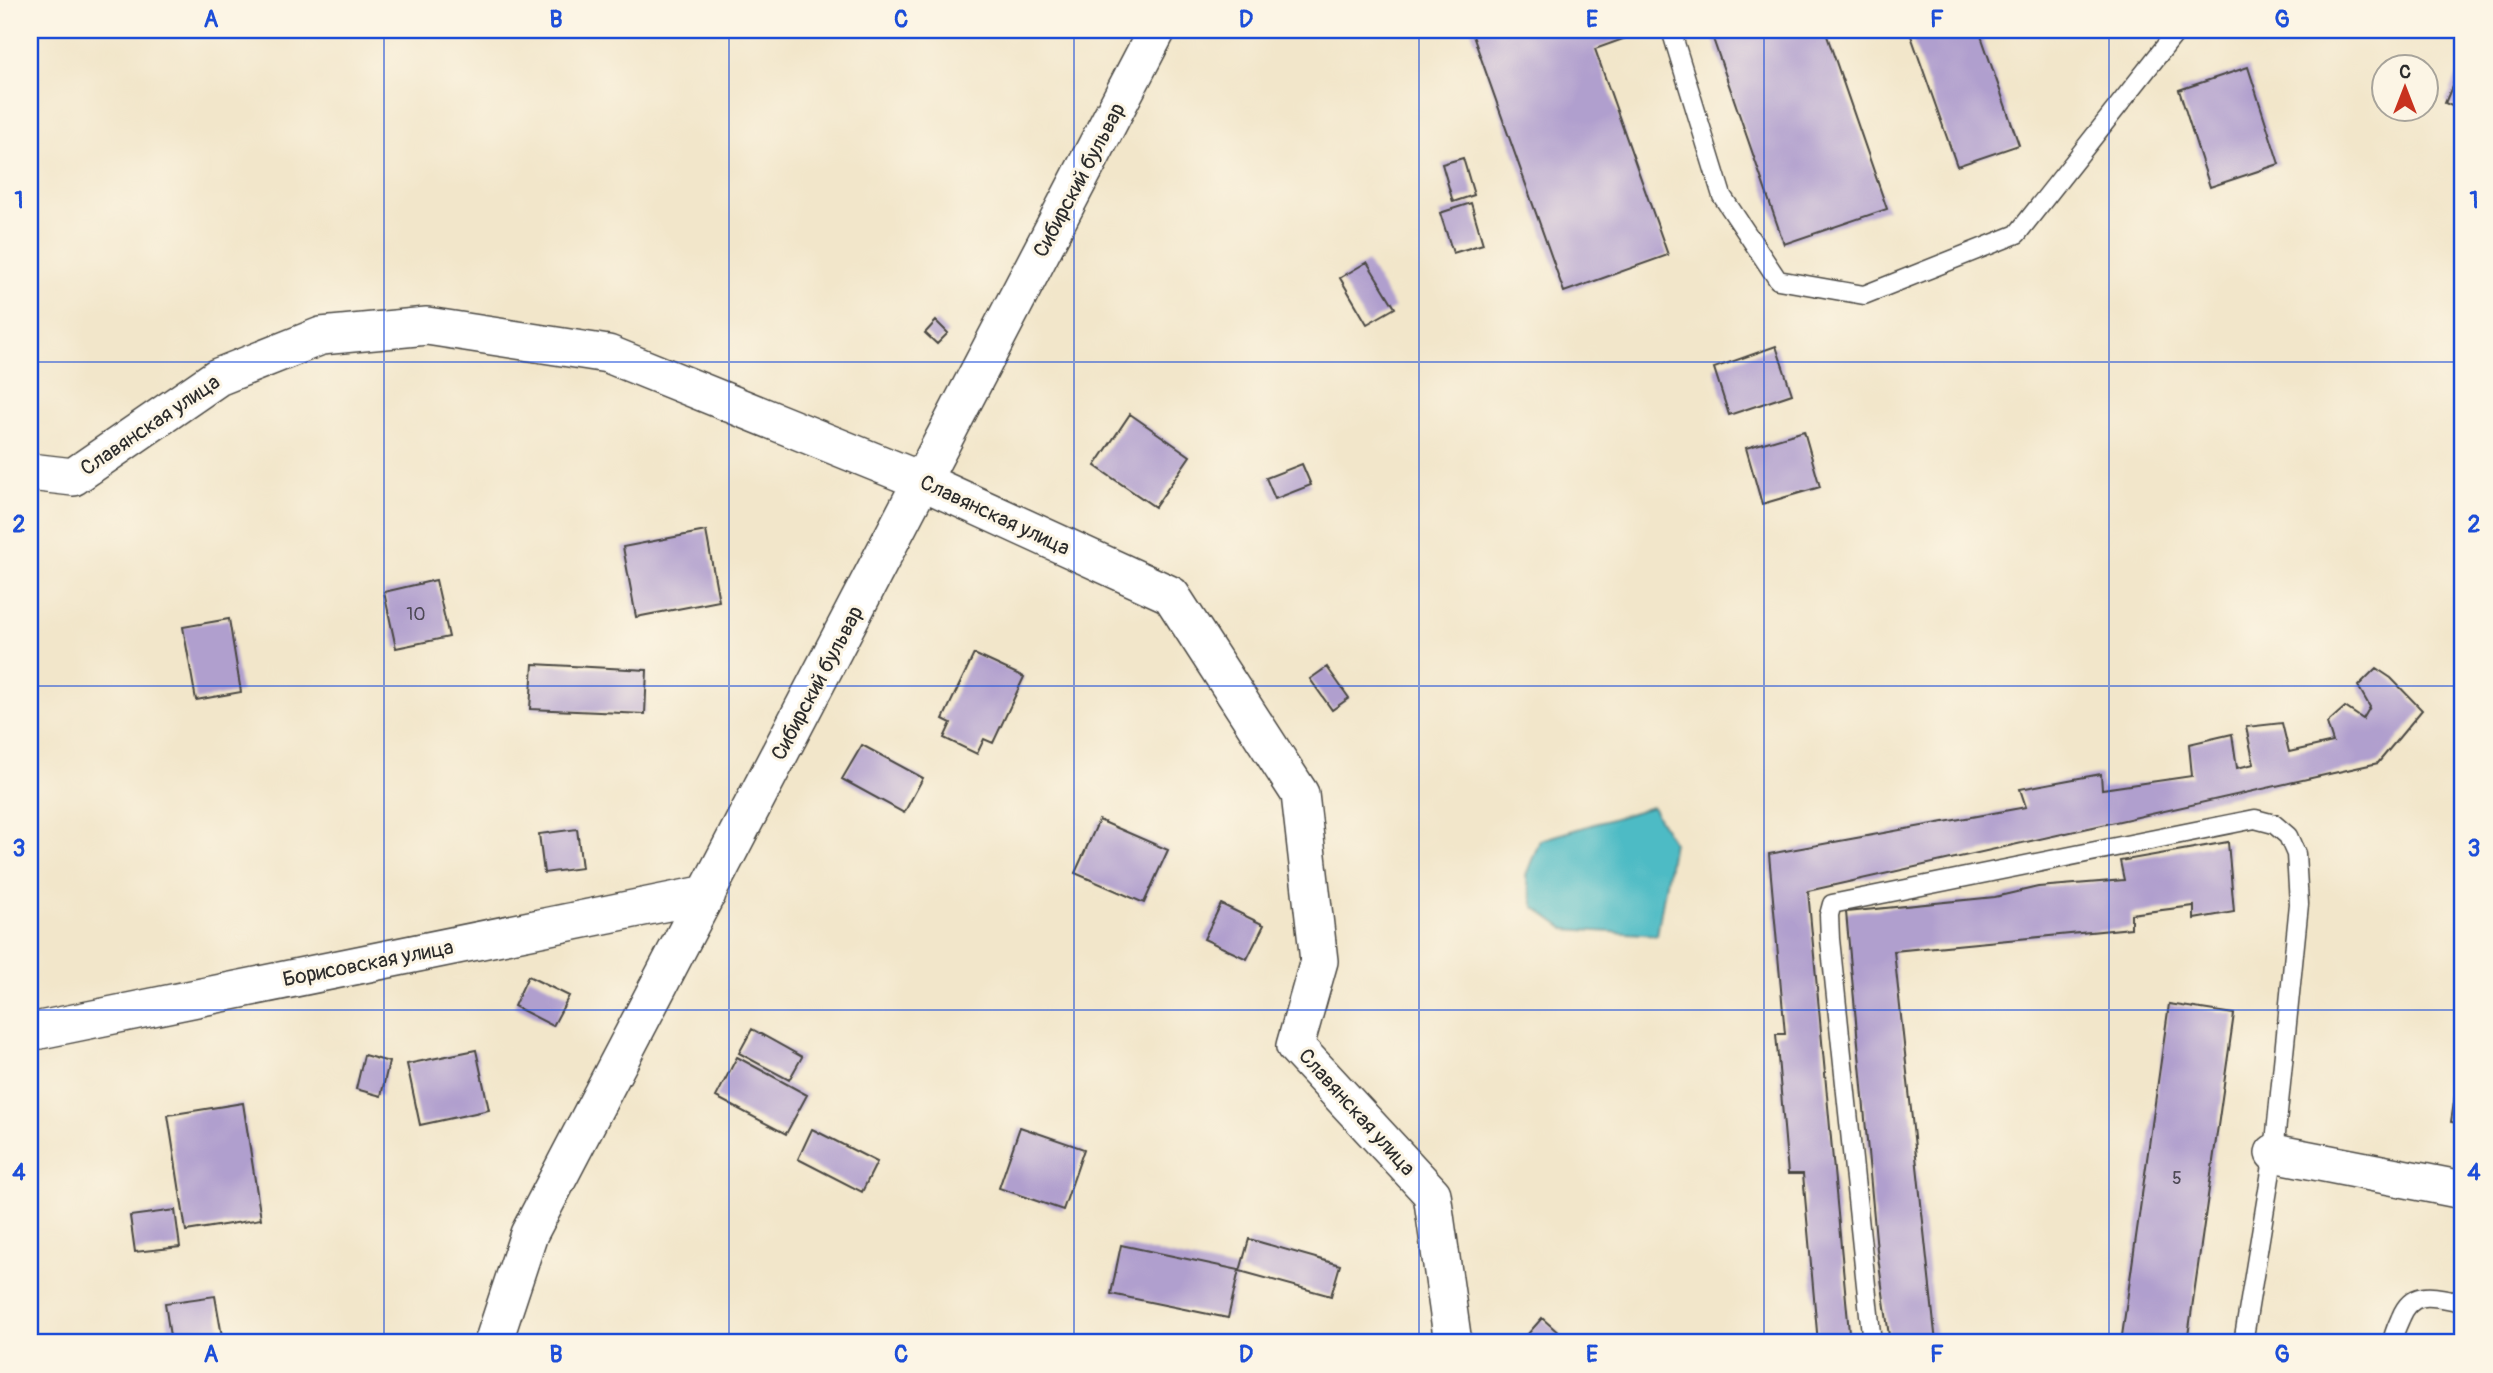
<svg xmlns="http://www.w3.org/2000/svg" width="2493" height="1373" font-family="Pangolin,sans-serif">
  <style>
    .water { fill: #4dbbc5; stroke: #3c7378; stroke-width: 2 }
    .building { fill: #b09fce }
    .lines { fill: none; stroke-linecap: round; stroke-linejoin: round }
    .service-casing { stroke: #494743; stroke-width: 21 }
    .minor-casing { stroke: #494743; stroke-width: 40 }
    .service { stroke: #fff; stroke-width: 18 }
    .minor { stroke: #fff; stroke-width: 37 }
    .grid { fill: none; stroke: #1d4ed8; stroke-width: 2; stroke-opacity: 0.55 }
    .labels { text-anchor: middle; stroke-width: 6; stroke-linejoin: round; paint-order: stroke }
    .number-label { font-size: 18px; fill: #4c4854 }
    .street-label { font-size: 21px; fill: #2b2b2b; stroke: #fcf5e5 }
    .neatline { fill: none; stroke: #1d4ed8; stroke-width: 2.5 }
    .grid-label { font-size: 23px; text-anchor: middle; font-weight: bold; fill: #1d4ed8 }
  </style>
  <rect width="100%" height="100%" fill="#fcf5e5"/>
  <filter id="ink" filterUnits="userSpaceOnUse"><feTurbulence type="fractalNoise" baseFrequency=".0143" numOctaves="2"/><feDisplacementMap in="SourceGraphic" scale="14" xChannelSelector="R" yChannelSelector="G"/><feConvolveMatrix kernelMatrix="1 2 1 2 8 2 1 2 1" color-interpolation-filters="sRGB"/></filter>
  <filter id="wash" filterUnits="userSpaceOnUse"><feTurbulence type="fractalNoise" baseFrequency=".00686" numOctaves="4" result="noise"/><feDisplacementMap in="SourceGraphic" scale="28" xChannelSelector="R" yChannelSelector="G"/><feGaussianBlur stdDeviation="1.57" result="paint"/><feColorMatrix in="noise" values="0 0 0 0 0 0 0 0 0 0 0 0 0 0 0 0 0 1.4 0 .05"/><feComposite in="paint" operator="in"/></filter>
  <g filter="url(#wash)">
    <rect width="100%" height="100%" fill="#f2e6ca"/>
    <!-- water -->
    <path class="water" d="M1652 807 1673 842 1657 935 1565 929 1534 907 1526 875 1540 840Z"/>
    <g id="blocks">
      <!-- building -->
      <path class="building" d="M1471 30H1648L1595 49 1668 255 1564 292Z
        M1710 30H1825L1887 209 1784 244Z
        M1909 30H1979L2019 145 1957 166Z
        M2463 61V111L2445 103Z
        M2248 67 2279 164 2210 187 2179 90Z
        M1463 158 1474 195 1453 202 1442 164Z
        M1471 203 1483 244 1453 253 1440 213Z
        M1367 262 1395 308 1367 324 1340 278Z
        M936 321 948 333 937 344 925 333Z
        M1776 346 1792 394 1729 415 1714 368Z
        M1130 414 1190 456 1155 507 1095 466Z
        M1804 431 1820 487 1762 504 1746 448Z
        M1302 464 1311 485 1275 499 1266 478Z
        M706 531 719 601 636 617 623 547Z
        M436 580 449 637 396 648 384 592Z
        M229 619 241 692 196 700 183 627Z
        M974 654 1024 677 993 743 984 739 977 754 944 738 951 723 943 719Z
        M533 664 647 670 645 714 530 709Z
        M1327 667 1349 698 1332 710 1310 679Z
        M2376 668 2391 678 2422 710 2378 763 1808 891 1850 1343H1818L1803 1174H1788L1776 1034H1785L1769 854 2026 807 2020 789 2101 774 2102 789 2192 776 2189 744 2232 734 2237 768 2254 764 2246 727 2282 723 2289 752 2333 742 2327 723 2345 707 2363 719 2370 707 2358 686Z
        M862 745 923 778 904 813 842 779Z
        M1099 820 1168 850 1144 903 1075 873Z
        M577 829 582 868 544 873 539 834Z
        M2228 842 2234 912 2194 919V906L2131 914V928L1894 951 1936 1343H1890L1877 1250 1846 912 1995 897 2038 887 2124 880 2120 861Z
        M1221 904 1264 925 1247 959 1204 939Z
        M528 976 569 996 553 1026 514 1006Z
        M2169 1004 2234 1014 2187 1343H2121Z
        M752 1029 802 1057 789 1080 739 1053Z
        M2462 1049H2463V1124L2451 1122Z
        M476 1050 489 1110 420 1125 407 1064Z
        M364 1055 389 1062 381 1096 356 1089Z
        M737 1057 807 1095 786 1134 716 1097Z
        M243 1103 261 1219 186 1231 168 1115Z
        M1020 1127 1084 1149 1063 1210 999 1188Z
        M812 1129 877 1162 862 1192 798 1159Z
        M175 1210 180 1247 135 1252 130 1216Z
        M1249 1239 1340 1265 1331 1296 1240 1271Z
        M1121 1245 1239 1270 1228 1318 1111 1294Z
        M215 1296 222 1336 171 1343 165 1303Z
        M1542 1318 1570 1343H1520Z"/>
    </g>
  </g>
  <g filter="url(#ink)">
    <use href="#blocks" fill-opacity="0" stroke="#494743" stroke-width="2"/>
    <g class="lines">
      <!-- service casing -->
      <g class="service-casing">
        <path id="service" d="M1671 30 1722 196 1778 280 1864 295 2017 234 2178 30
          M1872 1343 1830 939 1829 915 1832 904 2255 819 2274 824 2288 836 2296 854 2299 904 2274 1153 2243 1343
          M2392 1343C2393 1334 2397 1326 2401 1317 2413 1287 2437 1298 2463 1302"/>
      </g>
      <!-- minor casing -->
      <g class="minor-casing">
        <path id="minor" d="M30 472 73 477 218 377 321 336 427 326 608 354 922 481 1171 595 1300 794 1319 961 1295 1046 1432 1194 1453 1343
          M30 1032 707 894
          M2274 1153 2463 1190
          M493 1343 529 1234 1157 30"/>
      </g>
      <!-- service -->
      <use href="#service" class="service"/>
      <!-- minor -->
      <use href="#minor" class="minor"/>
    </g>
  </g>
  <!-- grid -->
  <path class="grid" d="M384 30V1343M729 30V1343M1074 30V1343M1419 30V1343M1764 30V1343M2109 30V1343M30 362H2463M30 686H2463M30 1010H2463"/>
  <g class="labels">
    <!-- number labels -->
    <g class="number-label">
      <text x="416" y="620">10</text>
      <text x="2177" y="1184">5</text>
    </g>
    <!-- street labels -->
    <g class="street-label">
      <text transform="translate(1079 180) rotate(-62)" y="7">Сибирский бульвар</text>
      <text transform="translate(150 425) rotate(-34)" y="7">Славянская улица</text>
      <text transform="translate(995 515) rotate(25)" y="7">Славянская улица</text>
      <text transform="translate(817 683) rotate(-62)" y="7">Сибирский бульвар</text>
      <text transform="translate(368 963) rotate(-11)" y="7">Борисовская улица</text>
      <text transform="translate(1357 1112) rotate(48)" y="7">Славянская улица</text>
    </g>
  </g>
  <!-- margin -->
  <rect width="2493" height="1373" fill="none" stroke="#fcf5e5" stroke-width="77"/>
  <!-- north arrow -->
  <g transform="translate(2405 88)"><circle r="33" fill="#fcf5e5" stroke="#a8a49b" stroke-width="2"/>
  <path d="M0-5L12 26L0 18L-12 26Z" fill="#c8321e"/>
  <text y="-10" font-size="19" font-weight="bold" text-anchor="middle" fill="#2b2b2b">С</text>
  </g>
  <rect x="38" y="38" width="2416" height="1296" class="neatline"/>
  <g class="grid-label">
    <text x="211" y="27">A</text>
    <text x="556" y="27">B</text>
    <text x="901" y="27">C</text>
    <text x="1246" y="27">D</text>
    <text x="1592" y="27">E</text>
    <text x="1937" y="27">F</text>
    <text x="2282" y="27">G</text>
    <text x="19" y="208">1</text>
    <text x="2474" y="208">1</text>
    <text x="19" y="532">2</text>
    <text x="2474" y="532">2</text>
    <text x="19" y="856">3</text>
    <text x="2474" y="856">3</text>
    <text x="19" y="1180">4</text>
    <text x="2474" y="1180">4</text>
    <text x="211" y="1362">A</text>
    <text x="556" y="1362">B</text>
    <text x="901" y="1362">C</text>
    <text x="1246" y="1362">D</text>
    <text x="1592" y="1362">E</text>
    <text x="1937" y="1362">F</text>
    <text x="2282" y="1362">G</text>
  </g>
</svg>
